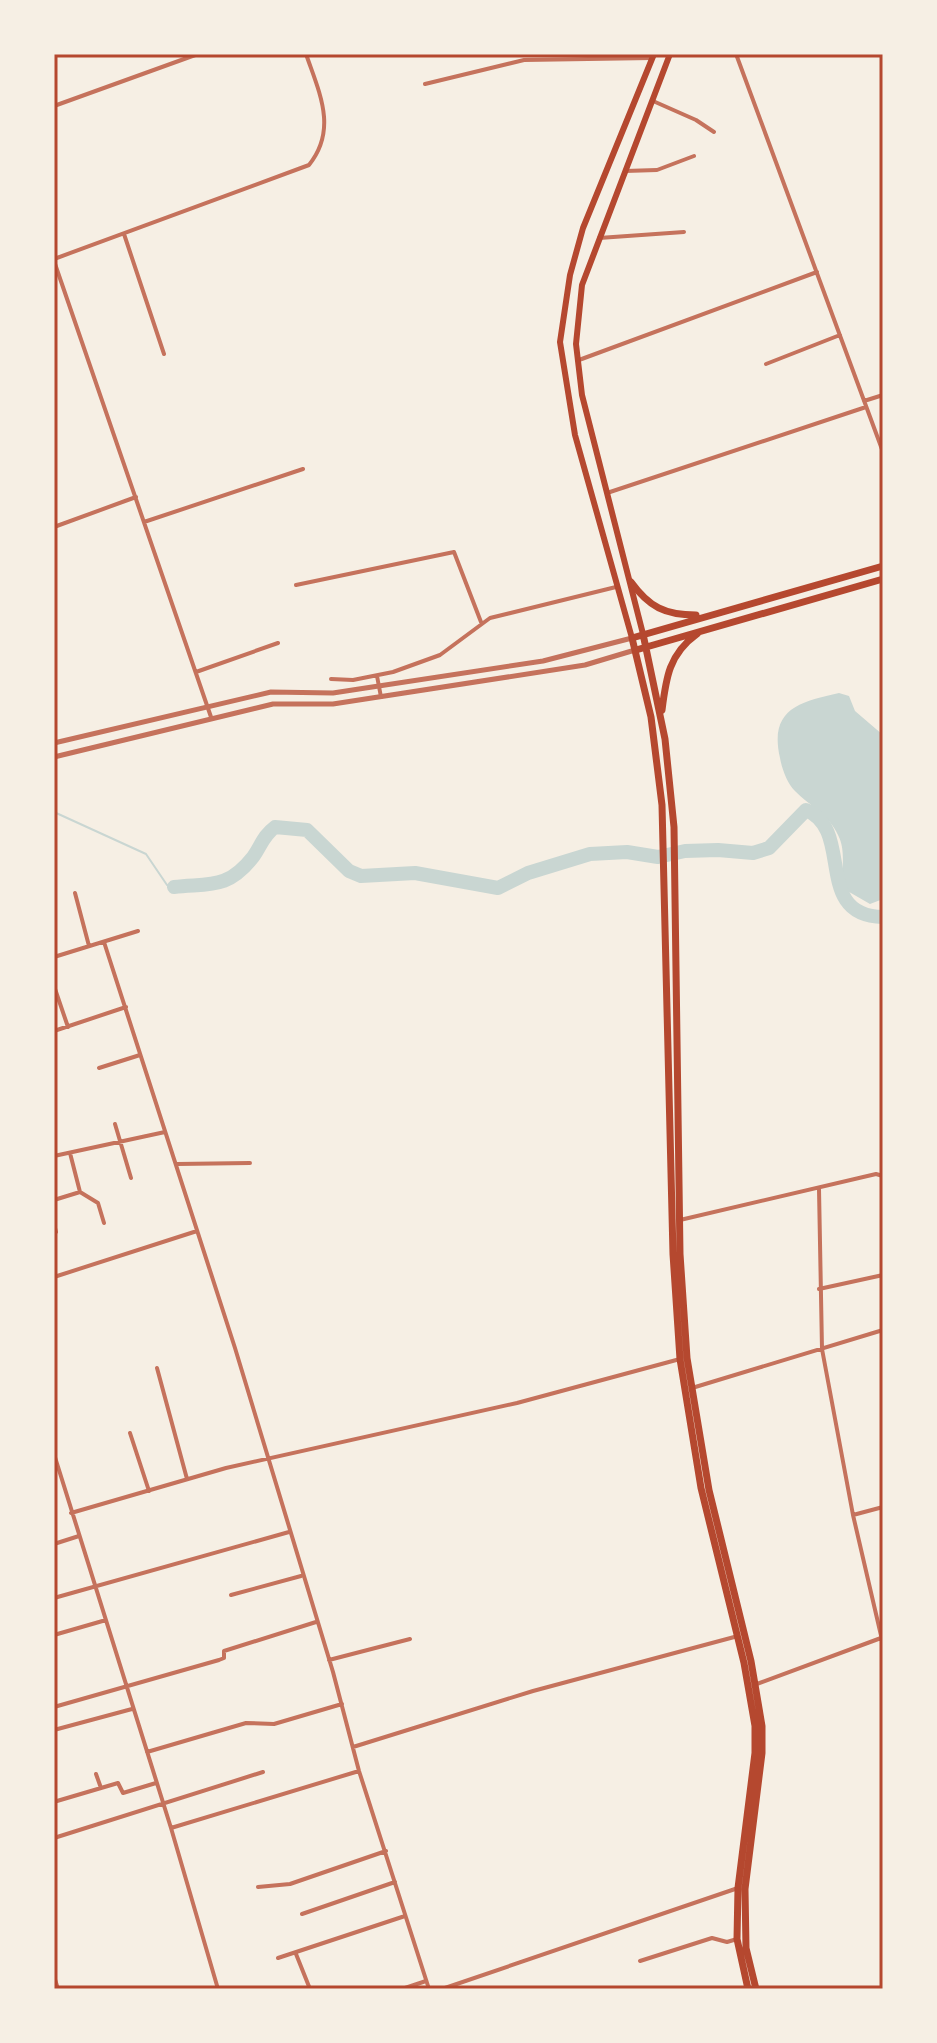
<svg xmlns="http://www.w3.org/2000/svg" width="937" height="2043" font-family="Barlow,sans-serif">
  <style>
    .water { fill: #c9d6d2 }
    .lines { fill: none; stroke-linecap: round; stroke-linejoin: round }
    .stream { stroke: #c9d6d2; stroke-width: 2 }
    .river { stroke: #c9d6d2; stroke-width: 14 }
    .minor { stroke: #c5725c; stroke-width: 4 }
    .tertiary { stroke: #c5725c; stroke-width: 5 }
    .primary { stroke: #b5482f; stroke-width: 6 }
    .trunk { stroke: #b5482f; stroke-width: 7 }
    .neatline { fill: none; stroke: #b5482f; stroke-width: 3 }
  </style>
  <rect width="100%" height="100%" fill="#f6efe4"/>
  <!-- water -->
  <path class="water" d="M839 693 849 696 855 711 883 735V899L870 904 844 889C840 872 847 852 838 835 829 815 810 806 795 791 787 783 782 769 780 758 769 710 798 702 839 693Z"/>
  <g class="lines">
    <!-- stream -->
    <path class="stream" d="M54 812 146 854 167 885 174 887"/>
    <!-- river -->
    <path class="river" d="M174 887C209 883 227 890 253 857 261 846 263 836 275 827L307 830 349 871 361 876 415 873 498 888 528 873 590 854 627 852 658 857 685 851 718 850 753 853 769 848 806 810C855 830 812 916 883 917"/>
    <!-- minor -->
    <path class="minor" d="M736 54 883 452
      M425 84 524 60 652 58
      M653 101 696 120 714 132
      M54 106 198 54
      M625 171 657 170 694 156
      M124 234 164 354
      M599 238 684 232
      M54 259 309 165C338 129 319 92 306 54
      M54 261 211 717
      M579 360 817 272
      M766 364 840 335
      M864 401 883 395
      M607 493 866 407
      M144 522 303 469
      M54 527 136 497
      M296 585 454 552 481 622
      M196 672 278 643
      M377 676 381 697
      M331 679 353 680 393 672 440 655 490 618 616 587
      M75 893 89 946
      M104 942 235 1348 333 1672 359 1771 429 1989
      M54 957 138 931
      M54 986 68 1027
      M54 1031 126 1007
      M99 1068 140 1055
      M115 1124 131 1178
      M70 1153 80 1192 98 1203 104 1223
      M54 1156 165 1132
      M177 1164 250 1163
      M819 1189 822 1349 853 1515 883 1644
      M54 1200 80 1192
      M680 1220 876 1174 883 1176
      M54 1224 56 1232
      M54 1277 197 1231
      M819 1289 883 1275
      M157 1368 187 1479
      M692 1388 883 1330
      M130 1433 149 1491
      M54 1454 171 1828 218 1989
      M71 1513 226 1468 517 1403 680 1359
      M853 1515 883 1507
      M54 1544 79 1536
      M231 1595 301 1576
      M54 1598 289 1532
      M54 1635 106 1620
      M329 1660 410 1639
      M754 1685 881 1638
      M54 1707 219 1660 224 1658V1651L316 1622
      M54 1730 132 1709
      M353 1747 533 1691 738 1636
      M147 1752 246 1723 274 1724 342 1704
      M96 1774 101 1788
      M57 1801 118 1783 123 1793 156 1783
      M171 1828 359 1771
      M54 1838 263 1772
      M258 1887 290 1884 386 1851
      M302 1914 395 1882
      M296 1954 310 1989
      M278 1958 405 1916
      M640 1961 712 1938 727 1942 737 1939
      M54 1976 58 1989
      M402 1989 426 1981
      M442 1989 738 1888"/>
    <!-- tertiary -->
    <path class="tertiary" d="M54 743 271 692 333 693 359 689 543 661 632 638
      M54 757 273 704H333L585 665 635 650"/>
    <!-- primary -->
    <path class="primary" d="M643 634 582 395 576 344 582 285 670 54
      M632 638 575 435 560 342 570 275 583 228 654 54"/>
    <!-- trunk -->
    <path class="trunk" d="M631 582C649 607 665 615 696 615
      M643 634 665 739 674 827 680 1254 687 1358 709 1490 751 1661 762 1726V1753L745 1889 746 1948 756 1989
      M636 650 883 579
      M662 710C666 678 669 654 697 634
      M748 1989 737 1939 738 1888 755 1753V1726L744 1663 701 1488 680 1359 673 1254 662 805 651 717 632 638 883 566"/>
  </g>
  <!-- border -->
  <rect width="937" height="2043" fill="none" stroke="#f6efe4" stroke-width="112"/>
  <rect x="56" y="56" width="825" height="1931" class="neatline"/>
</svg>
